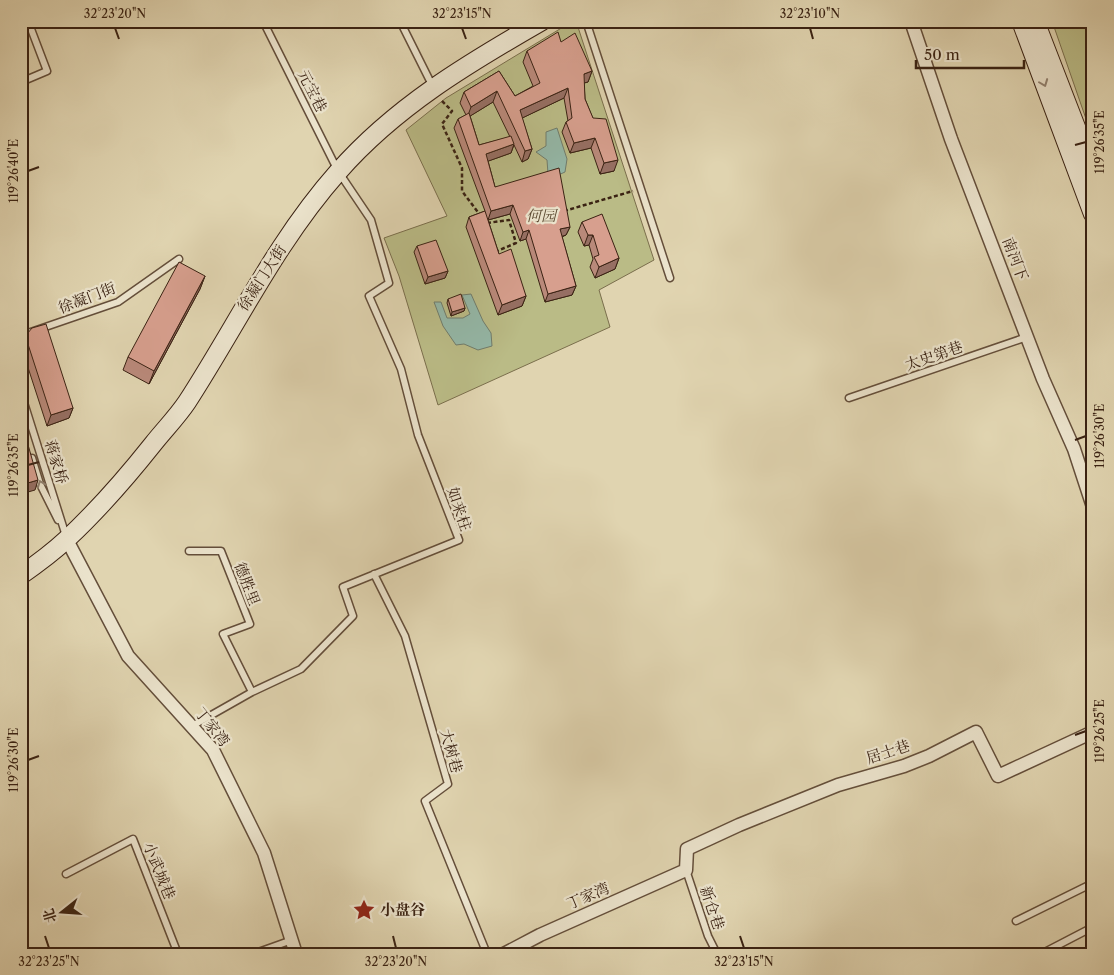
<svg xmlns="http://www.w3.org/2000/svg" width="1114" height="975" font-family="'Libre Caslon Text','Noto Serif SC',serif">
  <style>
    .green { fill: #babb86; stroke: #7a6e4c }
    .water { fill: #94b8a8; stroke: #707c6c }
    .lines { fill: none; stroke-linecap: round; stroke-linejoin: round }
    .lane-casing { stroke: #644e3a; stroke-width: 9 }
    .street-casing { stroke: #644e3a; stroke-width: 15 }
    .secondary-casing { stroke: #3a2213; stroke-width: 20 }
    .path { stroke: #3a2213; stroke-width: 2.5; stroke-dasharray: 4 2.5; stroke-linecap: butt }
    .lane { stroke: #ebe3cc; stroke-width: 6 }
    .street { stroke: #ebe3cc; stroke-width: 12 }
    .secondary { stroke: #ebe3cc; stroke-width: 18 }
    .wall { fill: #b9897a; stroke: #3a2213; fill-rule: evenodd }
    .shaded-wall { fill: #966f63; stroke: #3a2213 }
    .building { fill: #d79f8e; stroke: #3a2213 }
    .oneway { stroke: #928270 }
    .ticks { fill: none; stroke: #3a2213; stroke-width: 2 }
    .labels { text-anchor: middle; stroke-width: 4.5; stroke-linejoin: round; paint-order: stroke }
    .street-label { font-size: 15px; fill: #3a2213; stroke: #ebe3cc }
    .park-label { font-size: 15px; font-style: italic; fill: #5a4830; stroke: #ebe3cc }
    .poi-label { font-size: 15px; font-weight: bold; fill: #3a2213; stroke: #ebe3cc; text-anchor: start }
    .neatline { fill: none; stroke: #3a2213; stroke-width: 2 }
    .ticks-label { font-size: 12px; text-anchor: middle; fill: #3a2213 }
  </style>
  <rect width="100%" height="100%" fill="#e0d4b0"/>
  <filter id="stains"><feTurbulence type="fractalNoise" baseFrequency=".004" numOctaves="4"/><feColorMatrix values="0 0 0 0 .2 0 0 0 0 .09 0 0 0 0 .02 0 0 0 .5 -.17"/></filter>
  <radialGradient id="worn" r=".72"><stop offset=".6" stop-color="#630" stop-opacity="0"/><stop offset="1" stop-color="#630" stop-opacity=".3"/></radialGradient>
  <!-- green -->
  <path class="green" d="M573 21H576L654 260 599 290 610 327 438 405 399 276 384 238 447 216 406 130 446 98Z
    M1052 21H1093V139Z"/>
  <!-- water -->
  <path class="water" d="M557 128 567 159 565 172 556 176 548 174 547 160 536 152 546 146V132Z
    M471 294 483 321 491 333 492 346 478 350 464 344 456 345 443 326 434 302H441L447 318H463L470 314 462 295Z"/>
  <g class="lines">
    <!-- lane casing -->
    <g class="lane-casing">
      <path id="lane" d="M400 21 433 87
        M586 21 670 278
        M21 82 47 71 28 21
        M21 322 25 334 21 340
        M25 334 118 302 179 259
        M21 393 66 536
        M849 398 1027 337
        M32 458 40 484 58 520
        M189 551H221L250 624 223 634 252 692
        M374 574 405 636 448 784 425 801 487 954
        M192 726 252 692 301 669 353 616 343 587 459 540 418 435 401 369 369 296 389 283 371 220 338 171 263 21
        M686 870 708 936 717 954
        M66 874 133 839 178 954
        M1016 921 1093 883
        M253 954 292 940
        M1041 954 1093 927"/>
    </g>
    <!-- street casing -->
    <g class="street-casing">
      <path id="street" d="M911 21 951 139 1043 379 1074 449 1093 507
        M67 540 128 656 213 750 264 853 296 954
        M504 954 540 935 686 870 687 849 739 825 838 785 904 766 929 756 976 732 998 776 1093 732"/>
    </g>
    <!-- secondary casing -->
    <g class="secondary-casing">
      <path id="secondary" d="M1021 21 1093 214
        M1035 21 1093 171
        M21 575C37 564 53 552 67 539 98 510 126 478 153 444 164 430 177 417 187 402 237 325 276 242 338 172 395 107 467 64 542 21"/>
    </g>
    <!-- path -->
    <path class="path" d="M442 101 452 111 442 124 462 168V191L480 215
      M564 211 633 191
      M487 223 509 220 516 243 497 251"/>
    <!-- lane -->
    <use href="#lane" class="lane"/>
    <!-- street -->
    <use href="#street" class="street"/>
    <!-- secondary -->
    <use href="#secondary" class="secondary"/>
  </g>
  <!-- wall -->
  <path class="wall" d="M561 42 592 71 588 82 584 83 585 99 614 171 600 174 591 148 570 153 562 132 566 122 568 121 564 98 522 118 532 149 528 159 522 162 514 145 511 153 488 161 495 187 570 227 566 235 562 237 576 286 572 295 545 302 526 239 520 241 510 214 488 220 499 254 526 296 522 306 498 315 466 227 469 217 485 211 454 128 458 119 466 115 460 103 464 92 499 71 515 96 533 86 523 62 527 51ZM493 102 510 137 479 145 470 116Z
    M582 222 619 258 615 269 595 278 590 267 593 259 589 245 584 246 578 232Z
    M417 246 448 271 445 278 425 284 414 252Z
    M205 276 200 289 149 384 123 370 128 357Z
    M448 299 465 308 464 311 451 316 447 303Z
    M25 335 73 408 69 418 47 426 21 346V344Z"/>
  <!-- shaded-wall -->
  <path class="shaded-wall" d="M592 71 588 82 580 84 584 74Z
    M568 88 564 98 516 121 520 110Z
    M497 91 493 102 467 118 471 107Z
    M595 138 591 148 570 153 574 143Z
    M514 144 511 153 483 163 486 154Z
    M532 149 528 159 522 162 525 151Z
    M618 160 614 171 600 174 604 163Z
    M513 205 510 214 488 220 491 211Z
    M570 227 566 235 557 238 560 229Z
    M529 230 526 239 520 241 523 232Z
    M588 235H593L589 245 584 246Z
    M619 258 615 269 595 278 599 267Z
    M448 271 445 278 425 284 428 277Z
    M205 276 200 289 149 384 154 371Z
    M576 286 572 295 545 302 548 294Z
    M526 296 522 306 498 315 502 305Z
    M465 308 464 311 451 316 452 312Z
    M73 408 69 418 47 426 51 415Z
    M38 480 35 490 21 494V485Z"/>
  <!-- building -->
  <path class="building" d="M558 32 561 42 575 33 592 71 584 74 585 99 593 118 606 119 618 160 604 163 595 138 574 143 566 122 572 118 568 88 520 110 532 149 525 151 497 91 471 107 464 92 499 71 515 96 540 83 527 51Z
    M469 113 479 145 511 136 514 144 486 154 495 187 559 168 570 227 560 229 576 286 548 294 529 230 523 232 513 205 491 211 458 119Z
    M485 211 499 254 511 249 526 296 502 305 469 217Z
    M602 214 619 258 599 267 594 257 599 255 593 235H588L582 222Z
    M436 240 448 271 428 277 417 246Z
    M179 262 205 276 154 371 128 357Z
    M461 294 465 308 452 312 448 299Z
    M46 324 73 408 51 415 25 335 27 334 32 328Z
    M21 420 38 480 21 485Z"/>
  <!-- one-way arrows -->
  <defs><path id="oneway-chevron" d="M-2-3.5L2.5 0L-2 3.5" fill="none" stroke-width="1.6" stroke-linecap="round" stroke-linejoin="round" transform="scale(1.25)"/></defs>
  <g class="oneway">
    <use href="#oneway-chevron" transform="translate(1044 83) rotate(69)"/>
    <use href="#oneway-chevron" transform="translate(41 484) rotate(-111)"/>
  </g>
  <!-- ticks -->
  <path class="ticks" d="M115 28 119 39M462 28 466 39M810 28 813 39M1075 145 1086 142M28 171 39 167M1075 440 1086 436M28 465 39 462M1075 735 1086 731M28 760 39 756M45 936 49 948M393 936 396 948M740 936 744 948"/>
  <!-- icons -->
  <defs>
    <g id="sight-bare" transform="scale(1.725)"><path d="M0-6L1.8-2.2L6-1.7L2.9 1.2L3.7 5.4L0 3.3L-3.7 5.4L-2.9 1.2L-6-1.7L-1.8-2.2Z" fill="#8f2418" stroke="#ebe3cc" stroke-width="2.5" paint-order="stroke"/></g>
  </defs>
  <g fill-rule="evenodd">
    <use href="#sight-bare" x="364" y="910"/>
  </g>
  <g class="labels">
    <!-- street labels -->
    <g class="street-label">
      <text transform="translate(312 91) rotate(63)" y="5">元宝巷</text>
      <text transform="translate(1015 259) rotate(69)" y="5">南河下</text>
      <text transform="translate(262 278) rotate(-57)" y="5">徐凝门大街</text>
      <text transform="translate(87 298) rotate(-21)" y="5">徐凝门街</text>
      <text transform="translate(934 356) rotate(-19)" y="5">太史第巷</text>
      <text transform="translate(56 462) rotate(73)" y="5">蒋家桥</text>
      <text transform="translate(459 509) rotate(71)" y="5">如来柱</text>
      <text transform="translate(247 584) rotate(69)" y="5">德胜里</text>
      <text transform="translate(212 727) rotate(51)" y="5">丁家湾</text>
      <text transform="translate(451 751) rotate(74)" y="5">大树巷</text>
      <text transform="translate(888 752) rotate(-18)" y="5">居士巷</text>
      <text transform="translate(159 871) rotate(68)" y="5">小武城巷</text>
      <text transform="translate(588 896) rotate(-23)" y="5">丁家湾</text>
      <text transform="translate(712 908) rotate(71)" y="5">新仓巷</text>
    </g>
    <!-- park labels -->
    <g class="park-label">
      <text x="541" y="221">何园</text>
    </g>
    <!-- poi labels -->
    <g class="poi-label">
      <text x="380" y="915">小盘谷</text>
    </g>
  </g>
  <!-- margin -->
  <rect width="1114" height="975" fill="none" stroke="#e0d4b0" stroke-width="55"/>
  <!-- north arrow -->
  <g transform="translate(62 912) rotate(253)" stroke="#ebe3cc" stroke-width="4" paint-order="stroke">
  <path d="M0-4L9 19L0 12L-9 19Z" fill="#3a2213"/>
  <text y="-8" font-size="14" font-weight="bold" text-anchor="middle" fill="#3a2213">北</text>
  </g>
  <!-- scale -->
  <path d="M916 60v8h108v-8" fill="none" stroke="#3a2213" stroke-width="2.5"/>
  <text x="924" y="60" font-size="15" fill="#3a2213" stroke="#ebe3cc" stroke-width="4" paint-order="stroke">50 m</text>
  <rect x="28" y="28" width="1058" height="920" class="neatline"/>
  <g class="ticks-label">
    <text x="115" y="18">32°23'20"N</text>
    <text x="462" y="18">32°23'15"N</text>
    <text x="810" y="18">32°23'10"N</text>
    <text transform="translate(1100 142) rotate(-90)" y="4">119°26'35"E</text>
    <text transform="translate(14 171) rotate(-90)" y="4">119°26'40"E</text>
    <text transform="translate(1100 436) rotate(-90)" y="4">119°26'30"E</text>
    <text transform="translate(14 465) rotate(-90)" y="4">119°26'35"E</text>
    <text transform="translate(1100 731) rotate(-90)" y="4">119°26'25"E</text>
    <text transform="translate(14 760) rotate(-90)" y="4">119°26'30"E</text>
    <text x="49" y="966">32°23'25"N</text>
    <text x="396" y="966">32°23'20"N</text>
    <text x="744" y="966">32°23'15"N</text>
  </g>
  <rect width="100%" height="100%" filter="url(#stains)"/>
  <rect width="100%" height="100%" fill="url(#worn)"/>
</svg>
